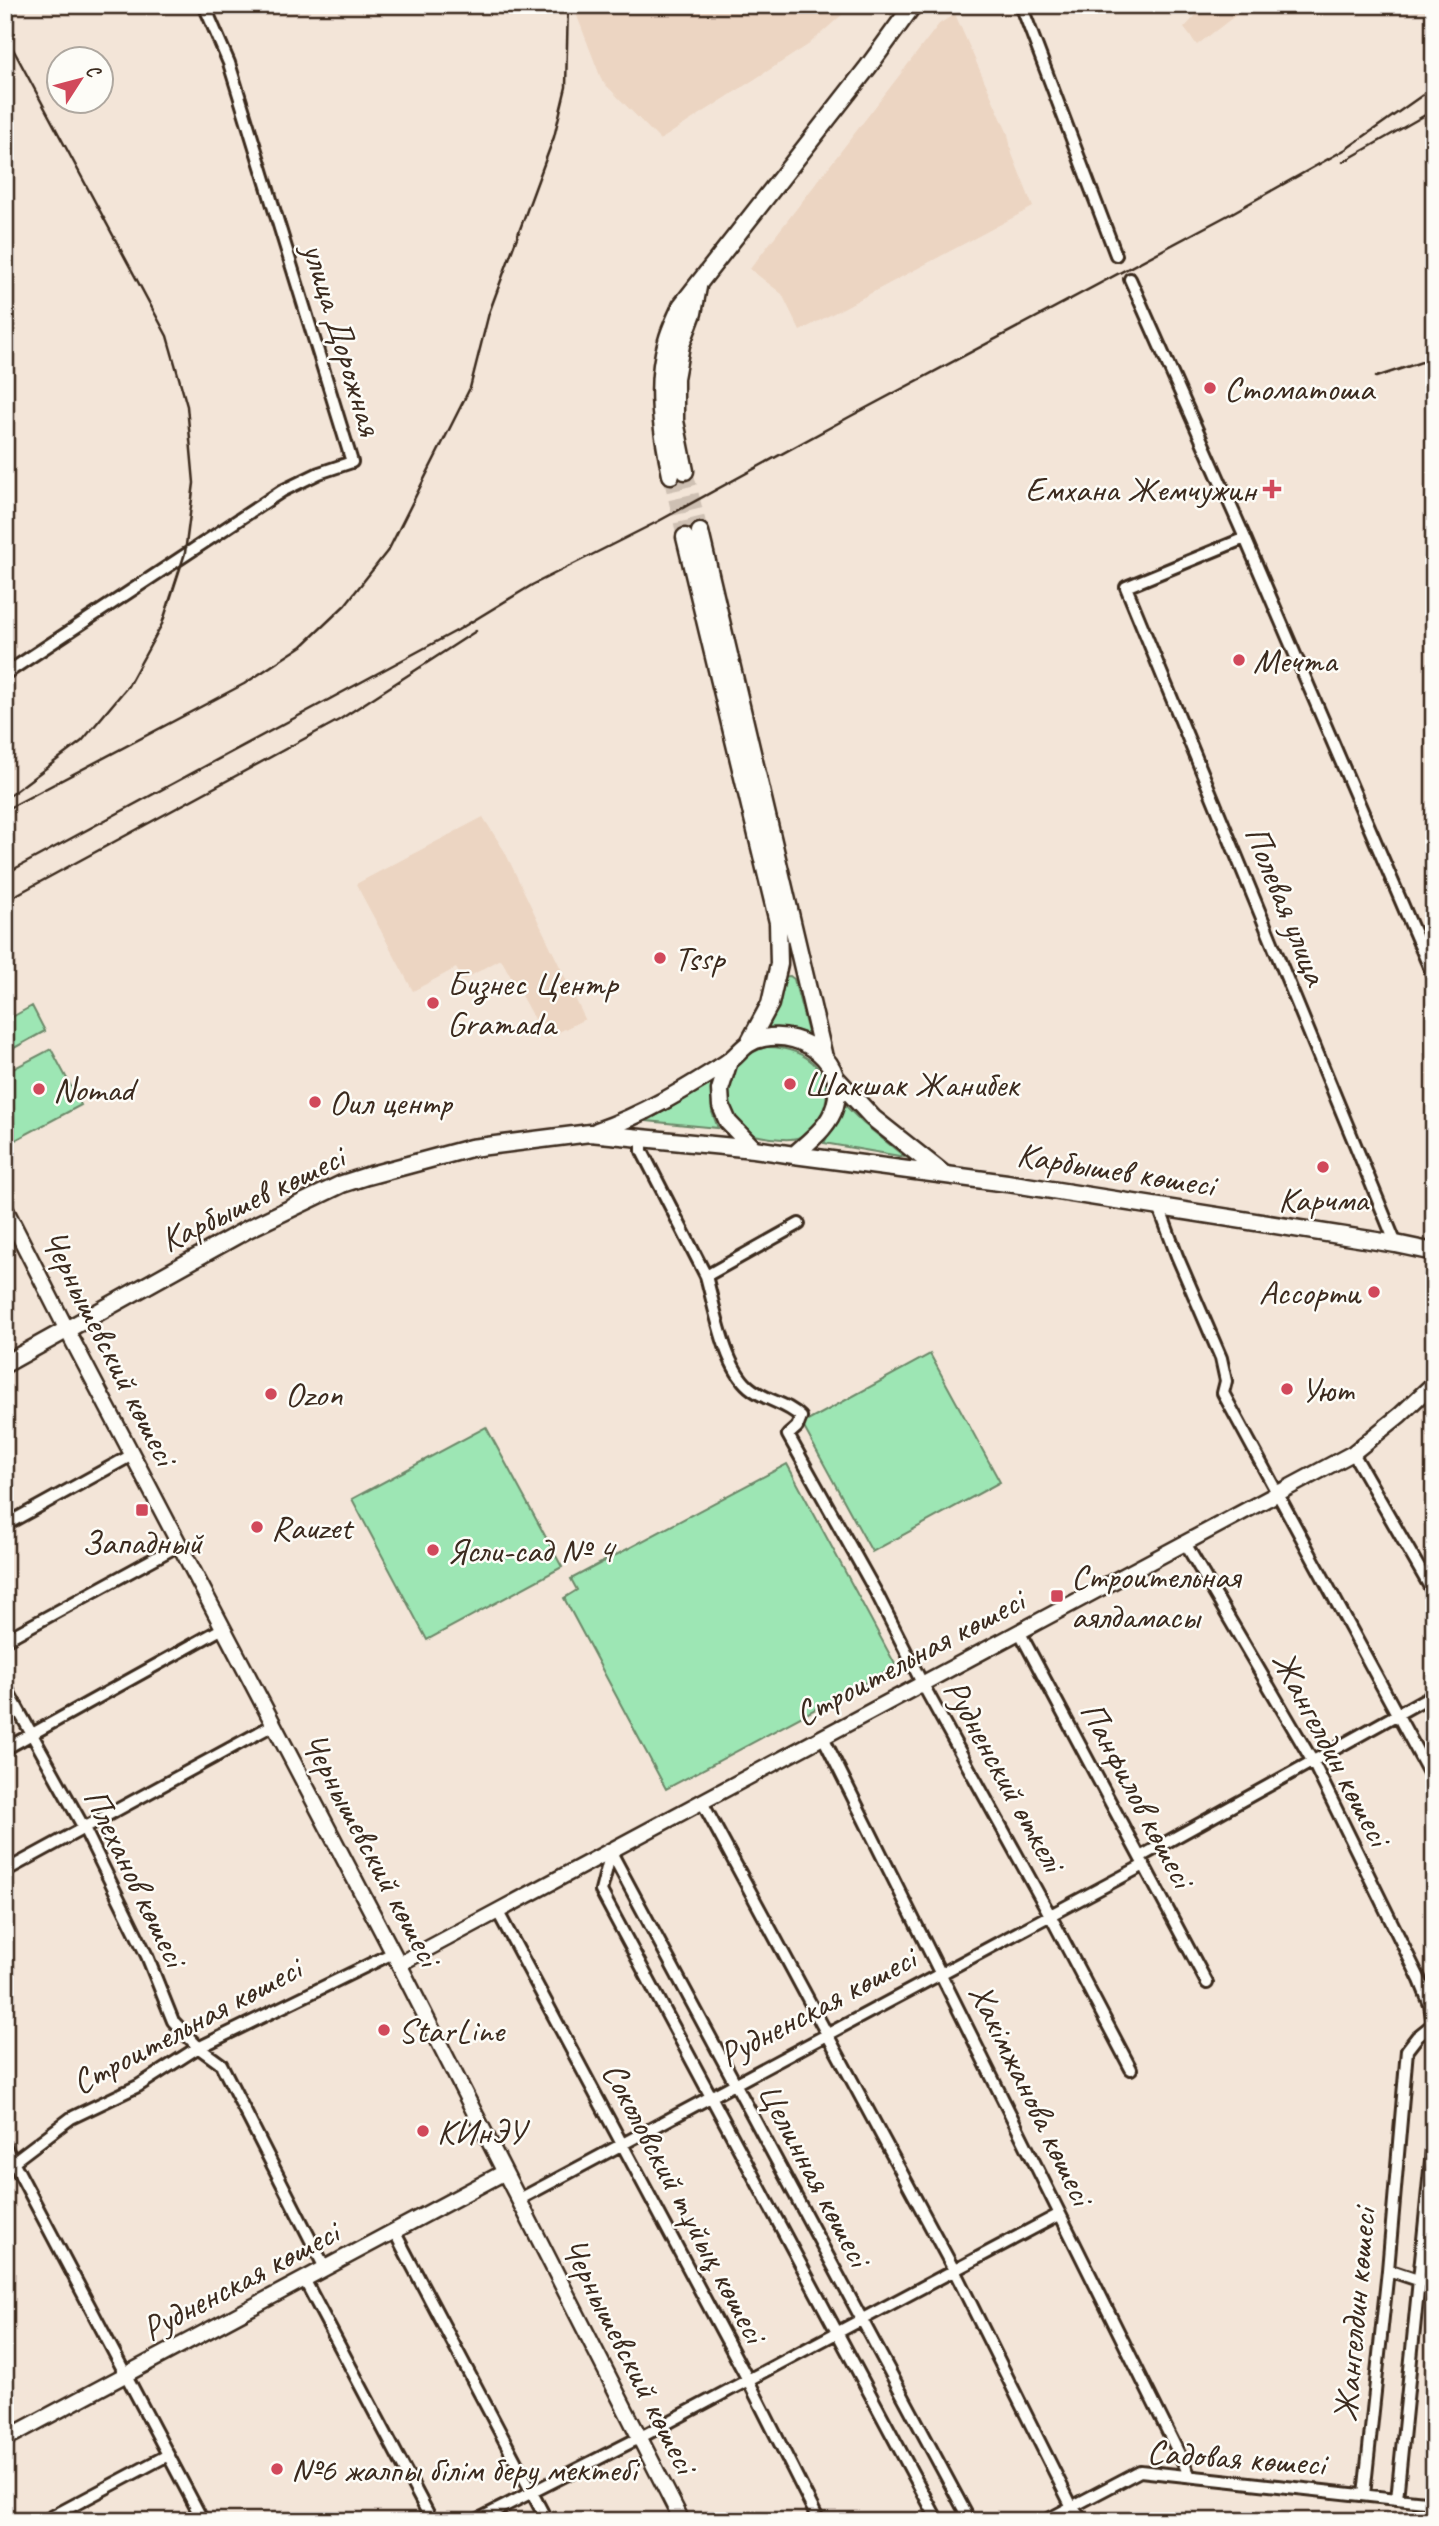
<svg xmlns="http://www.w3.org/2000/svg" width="1439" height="2526" font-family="Caveat,sans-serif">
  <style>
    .built { fill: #ecd5c2 }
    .green { fill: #9de6b4; stroke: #6c8869; stroke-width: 2 }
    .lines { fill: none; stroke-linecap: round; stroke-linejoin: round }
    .secondary-tunnel { stroke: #cec0b3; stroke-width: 16; stroke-dasharray: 16 8; stroke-linecap: butt }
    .minor-casing { stroke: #3b2a1e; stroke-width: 16 }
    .tertiary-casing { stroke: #3b2a1e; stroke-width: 19 }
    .secondary-casing { stroke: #3b2a1e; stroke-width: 21 }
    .minor { stroke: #fdfcf7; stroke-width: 10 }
    .tertiary { stroke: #fdfcf7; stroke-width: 14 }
    .secondary { stroke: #fdfcf7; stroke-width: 16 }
    .rail { stroke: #3b2a1e; stroke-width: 2.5 }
    .poi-dot { fill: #d1495b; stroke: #fdfcf7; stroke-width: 2.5 }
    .labels { text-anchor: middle; stroke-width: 5; stroke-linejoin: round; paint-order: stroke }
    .street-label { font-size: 35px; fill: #3b2a1e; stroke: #fdfcf7 }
    .poi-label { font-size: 35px; fill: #3b2a1e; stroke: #fdfcf7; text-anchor: start }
  </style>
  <rect width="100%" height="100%" fill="#f3e5d8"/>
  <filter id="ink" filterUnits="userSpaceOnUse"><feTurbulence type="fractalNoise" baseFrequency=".0143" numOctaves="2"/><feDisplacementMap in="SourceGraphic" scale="14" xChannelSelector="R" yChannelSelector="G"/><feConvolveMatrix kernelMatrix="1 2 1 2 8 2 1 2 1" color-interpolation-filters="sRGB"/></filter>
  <g filter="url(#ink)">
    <!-- built -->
    <path class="built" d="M562 5H853L808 45 660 140 602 81 574 8H562Z
      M1199 5H1249L1197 45 1184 28 1201 10Z
      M955 14 1008 134 1012 154 1033 207 800 331 782 294 750 269 939 24Z
      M483 817 505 852 585 1019 545 1039 501 959 463 980 456 968 413 991 356 884Z"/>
    <!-- green -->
    <path class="green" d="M790 976 794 979 809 1036 786 1029H765L781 977Z
      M32 1006 45 1031 5 1053V1021Z
      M766 1047C807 1046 843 1077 819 1119 815 1126 808 1133 800 1137 789 1142 753 1137 743 1130 723 1115 723 1080 739 1062 747 1054 756 1051 766 1047Z
      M51 1049 81 1105 10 1143 5 1134V1073Z
      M711 1084 712 1112 718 1128 647 1121Z
      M844 1104 863 1123 905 1157 824 1143Z
      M930 1354 1000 1482 872 1552 802 1424Z
      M486 1427 562 1567 427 1640 352 1499Z
      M787 1464 896 1666 666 1789 564 1598 577 1590 571 1579Z"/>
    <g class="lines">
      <!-- secondary-tunnel -->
      <path class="secondary-tunnel" d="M685 471 700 532
        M671 475 685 537"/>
      <!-- minor casing -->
      <g class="minor-casing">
        <path id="minor" d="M1021 5 1116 255
          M1130 279 1245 538 1434 978
          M1245 538 1126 587 1396 1244
          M5 674 282 491 319 473 352 462 229 63 204 5
          M642 1137V1151L706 1276 799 1224
          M1159 1207 1177 1256 1221 1358 1226 1381 1223 1393 1434 1782
          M706 1276C715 1308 724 1366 749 1387 765 1401 786 1402 801 1417L797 1427 788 1435 878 1596 922 1683 1050 1915 1131 2069
          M1353 1453 1434 1594
          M5 1525 132 1455
          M1185 1543 1313 1762 1420 1980 1430 2005 1434 2031
          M1019 1631 1207 1983
          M5 1640 179 1545
          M5 1686 84 1828 147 1956 173 2021 199 2048 221 2064 325 2268
          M823 1737 1190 2476
          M5 1749 223 1628
          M702 1802 954 2270 1072 2507 1083 2521
          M611 1852 970 2521
          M611 1852 601 1891 938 2521
          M1140 1857 1434 1694
          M5 1871 273 1725
          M498 1912 748 2380 819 2521
          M5 2146 203 2521
          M13 2162 71 2118 138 2086 194 2050 393 1953
          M518 2200 1144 1865
          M394 2231 547 2521
          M1388 2270 1418 2280 1434 2282
          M304 2279 432 2521
          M1364 2495 1388 2270 1407 2050 1417 2037 1432 2025
          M1397 2499 1434 2130
          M44 2521 168 2455
          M475 2521 639 2438 1060 2214
          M1045 2521 1140 2471 1434 2503"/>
      </g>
      <!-- tertiary casing -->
      <g class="tertiary-casing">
        <path id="tertiary" d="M5 1208 67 1330 399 1964 682 2521
          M399 1964 1353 1453 1400 1415 1434 1383
          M5 2439 503 2173"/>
      </g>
      <!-- secondary casing -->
      <g class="secondary-casing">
        <path id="secondary" d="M685 471 675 421V378L681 345 693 313 698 287
          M671 475C662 431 654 386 667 341 670 329 676 318 681 306L868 67 913 5
          M700 532 823 1053
          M685 537 778 922 779 964 770 1004 750 1041
          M835 1077 873 1118 945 1175
          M597 1131C643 1115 684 1090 725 1064 741 1054 742 1042 764 1038 804 1030 848 1063 835 1106 829 1127 809 1141 794 1155L754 1149 728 1122 721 1106 720 1090 729 1061
          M794 1155 1007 1183 1396 1244 1434 1252
          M5 1364 248 1229 342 1184 367 1176 471 1148 590 1133 754 1149"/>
      </g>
      <!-- minor -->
      <use href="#minor" class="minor"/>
      <!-- tertiary -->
      <use href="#tertiary" class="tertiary"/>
      <!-- secondary -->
      <use href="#secondary" class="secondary"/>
      <!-- rail -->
      <path class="rail" d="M5 34 167 336 187 406 194 483 185 553 162 624 128 686 82 741 5 799
        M1343 162 1434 110
        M1376 377 1434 358
        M5 810 244 684 302 646 345 605 389 549 470 388 489 313 554 137 566 87 568 5
        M5 874 458 630 532 585 657 522 851 416 1232 213 1346 149 1434 87
        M5 901 339 720 476 631"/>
    </g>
  </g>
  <!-- markers -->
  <g class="poi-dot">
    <circle cx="1210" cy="388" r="7"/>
    <path d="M1268.5 478.5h7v7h7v7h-7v7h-7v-7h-7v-7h7z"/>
    <circle cx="1239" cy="660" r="7"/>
    <circle cx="660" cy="958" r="7"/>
    <circle cx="433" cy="1003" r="7"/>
    <circle cx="790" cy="1084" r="7"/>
    <circle cx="39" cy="1089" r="7"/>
    <circle cx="315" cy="1102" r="7"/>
    <circle cx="1323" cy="1167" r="7"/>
    <circle cx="1374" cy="1292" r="7"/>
    <circle cx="1287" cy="1389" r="7"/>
    <circle cx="271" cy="1394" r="7"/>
    <rect x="135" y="1503" width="14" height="14" rx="3.5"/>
    <circle cx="257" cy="1527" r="7"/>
    <circle cx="433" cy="1550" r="7"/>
    <rect x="1050" y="1589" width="14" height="14" rx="3.5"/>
    <circle cx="384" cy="2030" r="7"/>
    <circle cx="423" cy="2131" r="7"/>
    <circle cx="277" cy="2469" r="7"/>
  </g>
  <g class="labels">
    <!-- street labels -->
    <g class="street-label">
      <text transform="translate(343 339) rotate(73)" y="12">улица Дорожная</text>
      <text transform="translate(1287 905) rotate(68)" y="12">Полевая улица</text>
      <text transform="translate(1116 1169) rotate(9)" y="12">Карбышев көшесі</text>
      <text transform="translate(252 1198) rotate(-26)" y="12">Карбышев көшесі</text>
      <text transform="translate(110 1347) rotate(63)" y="12">Чернышевский көшесі</text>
      <text transform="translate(909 1657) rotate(-28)" y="12">Строительная көшесі</text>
      <text transform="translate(1332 1748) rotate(62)" y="12">Жангелдин көшесі</text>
      <text transform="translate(1005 1775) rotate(61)" y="12">Рудненский өткелі</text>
      <text transform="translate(1138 1794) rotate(62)" y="12">Панфилов көшесі</text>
      <text transform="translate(372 1849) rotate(62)" y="12">Чернышевский көшесі</text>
      <text transform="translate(136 1877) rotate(64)" y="12">Плеханов көшесі</text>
      <text transform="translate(817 2006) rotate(-28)" y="12">Рудненская көшесі</text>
      <text transform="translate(186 2025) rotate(-28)" y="12">Строительная көшесі</text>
      <text transform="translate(1032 2094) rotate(64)" y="12">Хакімжанова көшесі</text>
      <text transform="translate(815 2174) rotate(62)" y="12">Целинная көшесі</text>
      <text transform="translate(685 2202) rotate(62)" y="12">Соколовский тұйық көшесі</text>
      <text transform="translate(240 2280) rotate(-28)" y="12">Рудненская көшесі</text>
      <text transform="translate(1354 2315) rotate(-85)" y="12">Жангелдин көшесі</text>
      <text transform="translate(630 2355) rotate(63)" y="12">Чернышевский көшесі</text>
      <text transform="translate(1236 2457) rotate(4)" y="12">Садовая көшесі</text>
    </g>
    <!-- poi labels -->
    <g class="poi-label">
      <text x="1224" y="400">Стоматоша</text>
      <text x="1256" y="501" text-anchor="end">Емхана Жемчужин</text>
      <text x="1253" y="672">Мечта</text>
      <text x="674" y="970">Tssp</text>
      <text x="447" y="995">Бизнес Центр<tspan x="447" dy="40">Gramada</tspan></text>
      <text x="804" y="1096">Шакшак Жанибек</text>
      <text x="53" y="1101">Nomad</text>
      <text x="329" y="1114">Оил центр</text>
      <text x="1323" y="1211" text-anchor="middle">Карчма</text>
      <text x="1360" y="1304" text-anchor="end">Ассорти</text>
      <text x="1301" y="1401">Уют</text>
      <text x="285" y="1406">Ozon</text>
      <text x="271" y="1539">Rauzet</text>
      <text x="142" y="1554" text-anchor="middle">Западный</text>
      <text x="447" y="1562">Ясли-сад № 4</text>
      <text x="1071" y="1588">Строительная<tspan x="1071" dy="40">аялдамасы</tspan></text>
      <text x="398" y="2042">StarLine</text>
      <text x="437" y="2143">КИнЭУ</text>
      <text x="291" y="2481">№6 жалпы білім беру мектебі</text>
    </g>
  </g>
  <!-- margin -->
  <rect width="1439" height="2526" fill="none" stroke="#fdfcf7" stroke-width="28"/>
  <rect x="14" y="14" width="1411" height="2498" fill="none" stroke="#3b2a1e" stroke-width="2.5" filter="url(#ink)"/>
  <!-- north arrow -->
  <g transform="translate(80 80) rotate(54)"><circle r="33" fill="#fdfcf7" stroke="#afa8a0" stroke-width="2"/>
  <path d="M0-5L12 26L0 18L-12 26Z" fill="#d1495b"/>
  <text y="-10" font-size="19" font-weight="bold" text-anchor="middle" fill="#3b2a1e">С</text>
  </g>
</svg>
